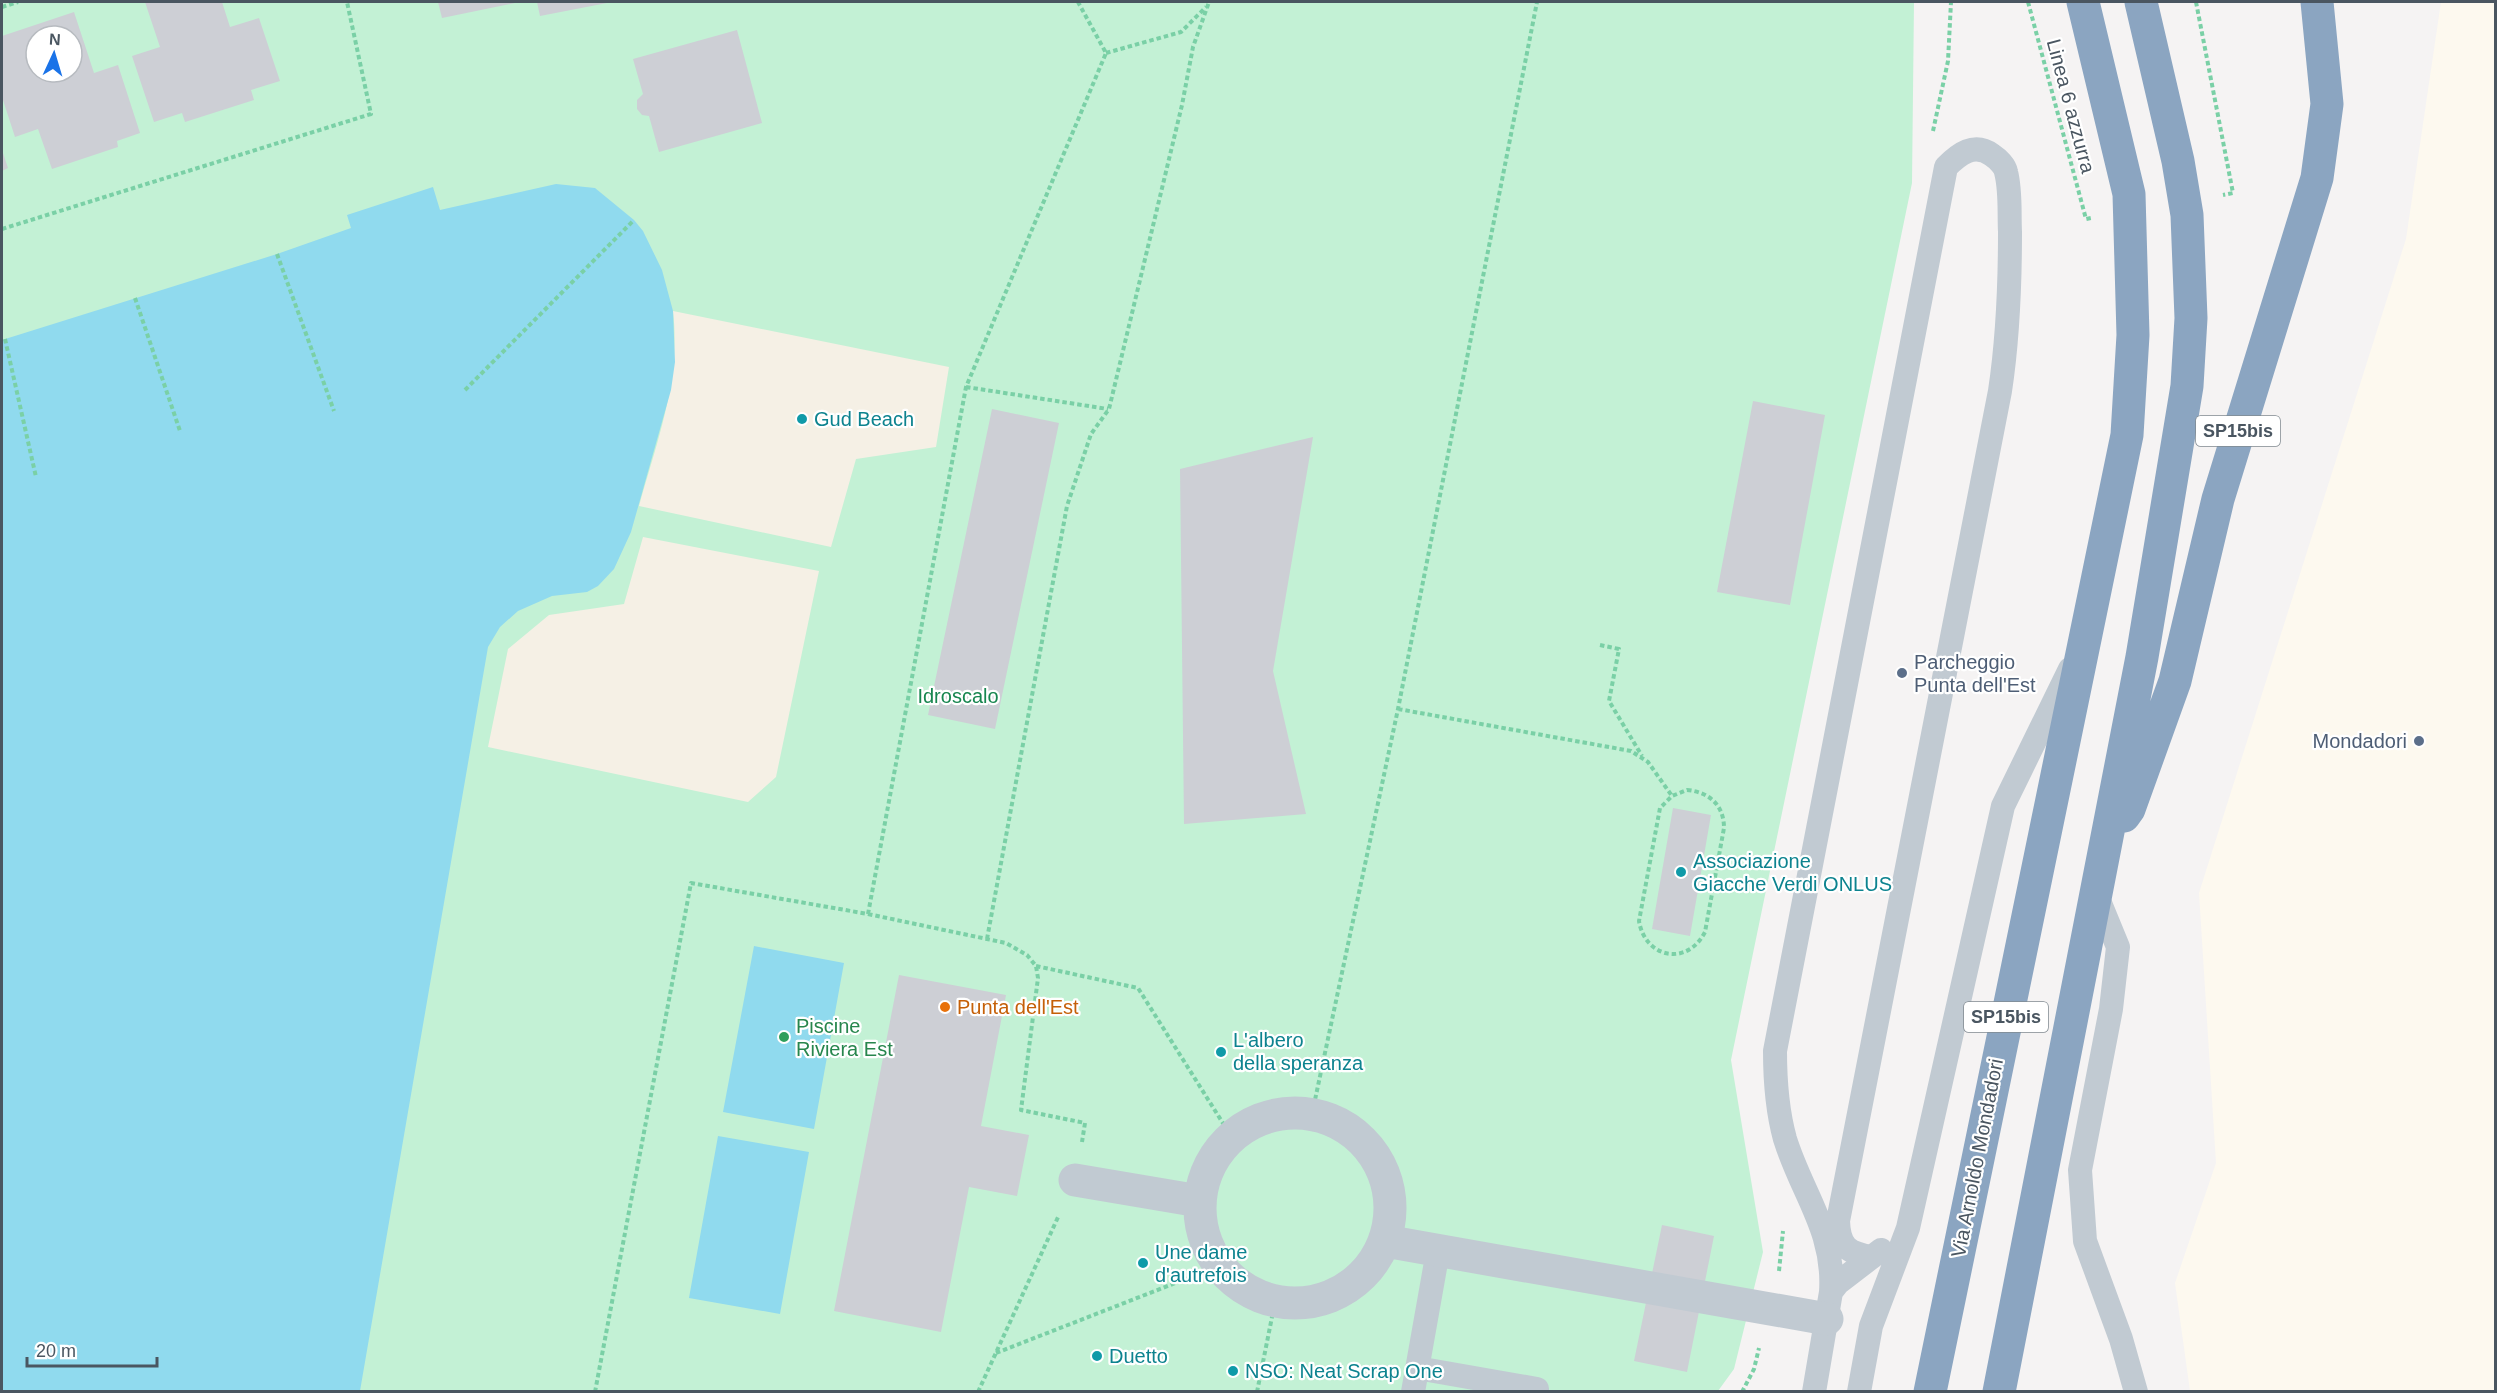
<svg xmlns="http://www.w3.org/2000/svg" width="2497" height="1393" font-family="Helvetica,sans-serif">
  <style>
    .commercial { fill: #fdf9ef }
    .green { fill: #c3f1d5; fill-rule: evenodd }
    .sand { fill: #f5f0e5 }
    .water { fill: #90daee }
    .building { fill: #cdcfd5; fill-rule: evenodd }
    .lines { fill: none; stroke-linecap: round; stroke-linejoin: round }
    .path { stroke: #7ad0a6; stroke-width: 4; stroke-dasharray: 4.5 3; stroke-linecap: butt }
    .lane { stroke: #c1cad2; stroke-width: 24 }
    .street { stroke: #c1cad2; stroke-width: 33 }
    .highway { stroke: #8ba5c1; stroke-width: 33 }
    .culture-dot { fill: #0f9aa8; stroke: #fff; stroke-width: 2 }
    .service-dot { fill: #5c6f8a; stroke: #fff; stroke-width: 2 }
    .food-dot { fill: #e8710a; stroke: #fff; stroke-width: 2 }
    .leisure-dot { fill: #2e9e5b; stroke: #fff; stroke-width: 2 }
    .labels { text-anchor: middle; stroke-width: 4.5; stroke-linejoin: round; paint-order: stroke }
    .shield { fill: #fff; stroke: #808990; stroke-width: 1.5 }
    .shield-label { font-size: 18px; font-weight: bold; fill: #4a5661 }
    .street-label { font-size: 20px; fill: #4a5661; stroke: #fff }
    .culture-label { font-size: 20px; fill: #0d838f; stroke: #fff; text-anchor: start }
    .service-label { font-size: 20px; fill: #4e5e75; stroke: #fff; text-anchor: start }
    .park-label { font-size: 20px; fill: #17864f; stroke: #fff }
    .food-label { font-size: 20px; fill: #c56008; stroke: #fff; text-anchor: start }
    .leisure-label { font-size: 20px; fill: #27864d; stroke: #fff; text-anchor: start }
  </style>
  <rect width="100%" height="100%" fill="#f5f3f3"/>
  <!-- commercial -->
  <path class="commercial" d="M2441 2H2496L2495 1391H2190L2175 1283 2216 1163 2199 893 2406 239Z"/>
  <!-- green -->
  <path class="green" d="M2 2H1914L1912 183 1731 1060 1763 1252 1734 1369 1718 1391 2 1392ZM36 36H72V72H36Z"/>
  <!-- sand -->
  <path class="sand" d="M673 311 949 367 936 447 856 459 831 547 639 506C657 441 681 380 673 311Z
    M643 537 819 571 776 777 748 802 488 747 508 649 549 615 624 604Z"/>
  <!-- water -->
  <path class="water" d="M556 184 595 188 634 220 643 231 662 270 673 311 675 362 671 390 631 532 614 569 598 586 587 592 552 596 518 611 500 627 488 647 360 1391H2V340L277 254 351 228 347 215 433 187 440 210Z
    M754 946 844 963 814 1129 723 1112Z
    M718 1136 809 1152 780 1314 689 1298Z"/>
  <!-- building -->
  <path class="building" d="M145 2H222L230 27 259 18 280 81 251 90 254 100 185 122 182 113 154 122 132 56 160 47Z
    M438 2H515V3L442 18Z
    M537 2H607V3L540 16Z
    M74 12 94 73 118 65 140 133 117 141 118 147 52 169 38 129 15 137 2 97V36ZM36 36H72V72H36Z
    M737 30 762 123 659 152 649 116 642 115 637 109V100L643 94 633 59Z
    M2 150 8 168 2 171Z
    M1753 401 1825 415 1790 605 1717 592Z
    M992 409 1059 423 995 729 928 715Z
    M1313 437 1273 671 1306 814 1184 824 1180 469Z
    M1673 808 1711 815 1690 936 1652 929Z
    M899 975 1006 995 981 1126 1029 1135 1017 1196 969 1187 941 1332 834 1311Z
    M1662 1225 1714 1236 1687 1372 1634 1361Z"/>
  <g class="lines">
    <!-- path -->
    <path class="path" d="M2028 2 2086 219 2091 218
      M2196 2 2233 193 2223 195
      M2 7 18 2
      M1106 53 1181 32 1206 7
      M1933 131 1948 61 1951 2
      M2 229 371 114 347 2
      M277 254 334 411
      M135 298 180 431
      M5 339 36 477
      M966 387 1108 409
      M465 390 634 220
      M1600 645 1619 649 1609 701 1642 756
      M1398 709 1631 751 1648 762 1672 796
      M1687 790C1709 792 1724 805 1724 828L1705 932C1687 967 1645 958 1639 921L1660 808 1672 796Z
      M868 914 1006 943 1027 955 1036 966 1038 978 1021 1110 1085 1123 1082 1142
      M987 939 1067 506 1091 434 1109 409 1182 105 1193 47 1209 2
      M1036 966 1138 988 1231 1136
      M1312 1114 1398 709 1537 2
      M1779 1271 1783 1231
      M996 1353 1219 1266
      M595 1392 691 883 868 914 966 387 1106 53 1078 2
      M978 1392 1059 1215
      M1257 1392 1275 1302
      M1742 1392 1754 1369 1759 1348"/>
    <!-- lane -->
    <path class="lane" d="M2095 891 2118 947 2111 1009 2080 1170 2085 1241 2121 1339 2136 1392
      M1831 1292C1835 1231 1802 1194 1785 1139 1777 1110 1775 1081 1775 1051L1946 167C1959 154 1974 142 1992 155 1998 159 2005 166 2006 172 2011 191 2009 212 2010 232 2010 285 2008 338 2000 391L1838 1221C1839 1247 1848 1253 1872 1257
      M1417 1368 1537 1389 1536 1392
      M1413 1392 1438 1251
      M1814 1392 1831 1292 1838 1283 1881 1250
      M1859 1392 1871 1326 1908 1228 2003 806 2070 669"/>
    <!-- street -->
    <path class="street" d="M1200 1208a95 95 0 1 1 190 0a95 95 0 1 1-190 0Z
      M1075 1180 1199 1201
      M1385 1241 1827 1319"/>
    <!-- highway -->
    <path class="highway" d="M2124 816 2129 809 2175 681 2218 499 2317 178 2327 104 2317 2
      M1930 1392 2127 435 2133 335 2129 194 2083 2
      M1999 1392 2142 657 2187 386 2191 318 2187 215 2178 161 2141 2"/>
  </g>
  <!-- markers -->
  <g class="culture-dot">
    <circle cx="802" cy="419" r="6"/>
    <circle cx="1681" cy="872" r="6"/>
    <circle cx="1221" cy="1052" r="6"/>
    <circle cx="1143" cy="1263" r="6"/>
    <circle cx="1097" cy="1356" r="6"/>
    <circle cx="1233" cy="1371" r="6"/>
  </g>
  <g class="service-dot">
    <circle cx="1902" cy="673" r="6"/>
    <circle cx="2419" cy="741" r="6"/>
  </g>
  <circle class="food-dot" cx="945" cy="1007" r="6"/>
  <circle class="leisure-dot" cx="784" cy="1037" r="6"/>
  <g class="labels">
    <!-- shield labels -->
    <g class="shield">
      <rect x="2196" y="416" width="84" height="30" rx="4.5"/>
      <rect x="1964" y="1002" width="84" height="30" rx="4.5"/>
    </g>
    <g class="shield-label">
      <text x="2238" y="437">SP15bis</text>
      <text x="2006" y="1023">SP15bis</text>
    </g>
    <!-- street labels -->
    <g class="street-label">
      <text transform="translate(2071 106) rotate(75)" y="7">Linea 6 azzurra</text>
      <text transform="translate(1977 1158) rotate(-79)" y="7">Via Arnoldo Mondadori</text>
    </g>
    <!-- culture labels -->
    <g class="culture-label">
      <text x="814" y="426">Gud Beach</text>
      <text x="1693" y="868">Associazione<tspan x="1693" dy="23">Giacche Verdi ONLUS</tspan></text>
      <text x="1233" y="1047">L'albero<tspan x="1233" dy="23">della speranza</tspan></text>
      <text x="1155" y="1259">Une dame<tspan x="1155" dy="23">d'autrefois</tspan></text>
      <text x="1109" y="1363">Duetto</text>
      <text x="1245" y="1378">NSO: Neat Scrap One</text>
    </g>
    <!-- service labels -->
    <g class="service-label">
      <text x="1914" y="669">Parcheggio<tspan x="1914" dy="23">Punta dell'Est</tspan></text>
      <text x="2407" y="748" text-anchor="end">Mondadori</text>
    </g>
    <!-- park labels -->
    <g class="park-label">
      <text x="958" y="703">Idroscalo</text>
    </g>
    <!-- food labels -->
    <g class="food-label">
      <text x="957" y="1014">Punta dell'Est</text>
    </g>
    <!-- leisure labels -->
    <g class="leisure-label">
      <text x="796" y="1033">Piscine<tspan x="796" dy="23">Riviera Est</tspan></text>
    </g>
  </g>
  <!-- border -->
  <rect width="2497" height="1393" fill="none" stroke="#4a5661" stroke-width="6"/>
  <!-- north arrow -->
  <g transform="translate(54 54) rotate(4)"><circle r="28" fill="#ffffff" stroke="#b7bbc0" stroke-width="1.5"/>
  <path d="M0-4.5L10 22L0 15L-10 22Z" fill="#1a73e8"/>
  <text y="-9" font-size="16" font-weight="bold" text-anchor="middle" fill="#4a5661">N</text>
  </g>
  <!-- scale -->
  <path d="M27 1357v9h130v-9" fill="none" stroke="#4a5661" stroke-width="3"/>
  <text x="36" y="1357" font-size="18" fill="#4a5661" stroke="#ffffff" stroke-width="4.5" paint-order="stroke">20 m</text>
</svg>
